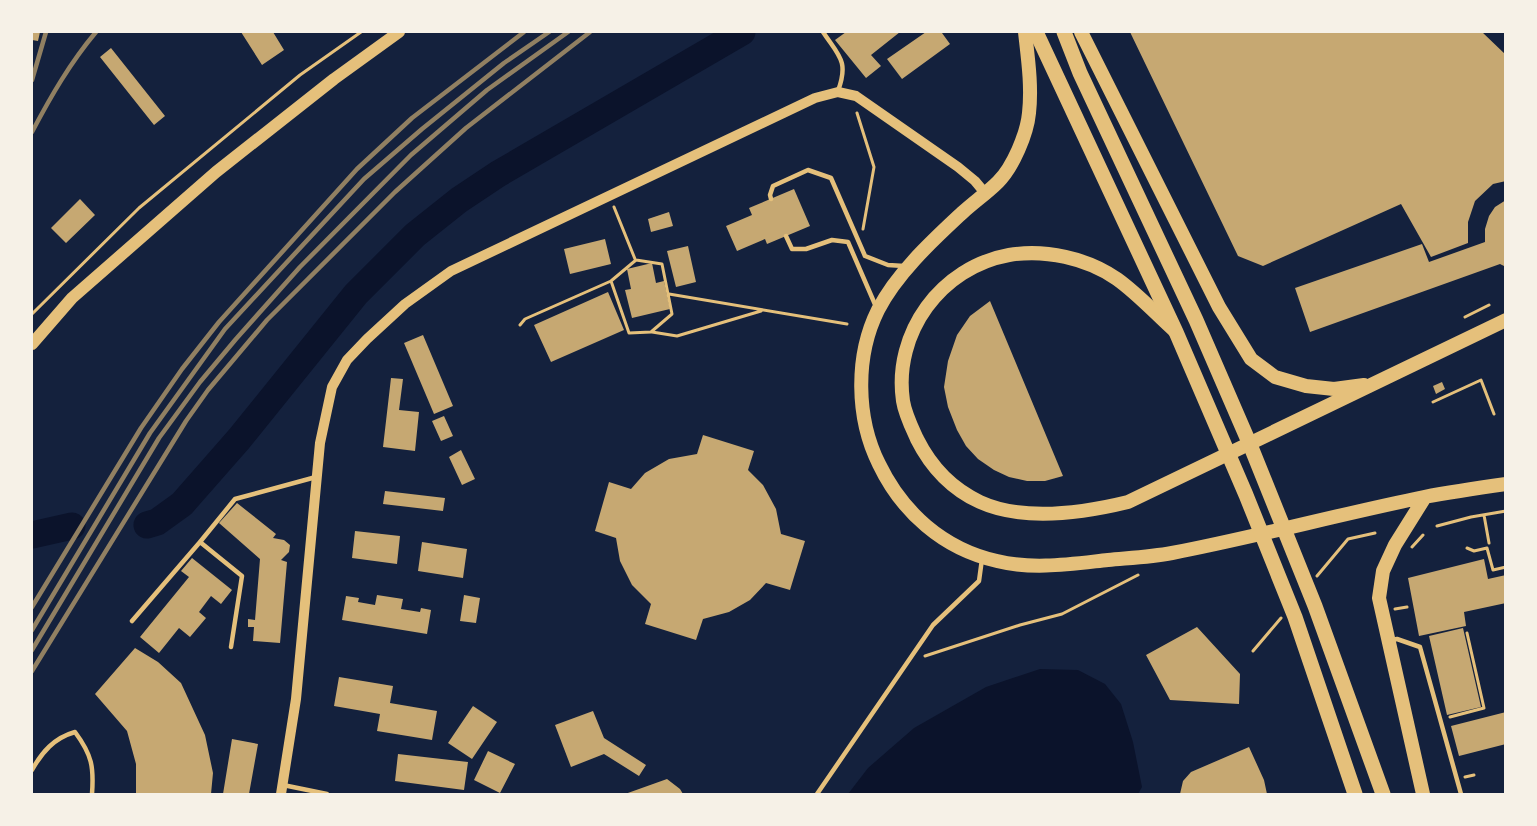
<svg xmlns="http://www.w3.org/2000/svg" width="1537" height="826" font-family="Merriweather,serif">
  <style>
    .water { fill: #0b132b }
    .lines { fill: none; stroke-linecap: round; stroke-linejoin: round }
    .river { stroke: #0b132b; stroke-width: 27 }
    .building { fill: #c6a872 }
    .path { stroke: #e5c07b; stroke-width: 3 }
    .service { stroke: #e5c07b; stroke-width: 4.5 }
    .tertiary { stroke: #e5c07b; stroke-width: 10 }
    .secondary { stroke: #e5c07b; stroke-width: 12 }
    .primary { stroke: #e5c07b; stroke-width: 14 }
    .trunk { stroke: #e5c07b; stroke-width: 15 }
    .rail { stroke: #918062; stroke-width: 4.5 }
  </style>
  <rect width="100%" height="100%" fill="#14213d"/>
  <!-- water -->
  <path class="water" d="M1040 669 1078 670 1105 684 1121 704 1133 742 1142 787 1138 794H848L868 768 914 728 986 687Z"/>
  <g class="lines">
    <!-- river -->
    <path class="river" d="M147 525 157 522 182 504 239 439 356 294 415 235 459 200 498 174 742 32
      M32 535 72 526"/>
  </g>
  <!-- building -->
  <path class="building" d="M32 32H40L38 41 32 40Z
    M241 32H273L284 50 262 65Z
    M846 32H900L871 55 881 66 866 78 835 40Z
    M926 32H945L942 33 950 44 902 79 887 59Z
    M1130 32H1482L1506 55V181L1493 184 1475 201 1468 222V243L1431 257 1401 204 1263 266 1238 256Z
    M111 48 165 116 154 125 100 57Z
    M794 189 810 226 767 244 765 239 737 251 726 226 752 215 749 208Z
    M80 199 95 215 66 243 51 228Z
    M1506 200V267L1500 264 1310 332 1295 288 1422 244 1429 262 1485 242V229L1489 216 1495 207Z
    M669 212 673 226 651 232 648 219Z
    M605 239 611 264 570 274 564 249Z
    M688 246 696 282 676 287 667 251Z
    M652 263 656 283 664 281 670 309 632 318 625 290 631 289 627 269Z
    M608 292 624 330 551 362 534 325Z
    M990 301 1063 476 1045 481H1027L1009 477 994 470 978 459 966 446 957 430 948 407 944 387 948 361 957 335 970 316Z
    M423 335 453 406 434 414 404 343Z
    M391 378 403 379 399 410 419 412 415 451 383 447Z
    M1442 382 1445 389 1436 394 1433 386Z
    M444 416 453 436 441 441 432 421Z
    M703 435 754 451 748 470 763 485 776 509 781 534 805 541 790 590 766 583 750 600 729 612 703 619 696 640 645 624 651 604 632 585 620 561 616 538 595 531 609 482 631 489 645 473 669 459 697 454Z
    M461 450 475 479 462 485 449 457Z
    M385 491 445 498 443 511 383 504Z
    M237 503 276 534 273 538 284 540 290 545 289 552 281 560 287 562 280 643 253 641 254 627H248V619L255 620 260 559 219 523Z
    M355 531 400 536 397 564 352 558Z
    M422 542 467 549 463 578 418 571Z
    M192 558 232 590 221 604 211 596 199 612 206 618 190 637 179 628 159 653 140 637 189 577 181 571Z
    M1484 559 1488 579 1506 575V603L1464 612 1466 626 1419 636 1408 578Z
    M377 595 403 599 401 609 420 612 421 608 431 610 427 634 342 620 346 596 359 598 358 602 375 605Z
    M464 595 480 598 476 623 460 621Z
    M1197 627 1240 674 1239 704 1170 700 1146 655Z
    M1463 628 1481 707 1447 715 1429 636Z
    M135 648 158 662 181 683 205 735 213 773 211 794H136V764L127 731 95 694Z
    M339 677 393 686 390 703 437 711 432 740 377 731 380 714 334 706Z
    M473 706 497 722 472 759 448 743Z
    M593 711 604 738 646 765 639 776 604 754 571 767 555 725Z
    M1506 712V744L1459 756 1451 726Z
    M232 739 258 744 249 794H223Z
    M1249 747 1264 780 1267 794H1180L1183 781 1191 772Z
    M488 751 515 764 500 793 474 780Z
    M398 754 468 762 464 790 395 781Z
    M667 779 680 789 683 794H625Z"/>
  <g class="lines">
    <!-- path -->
    <path class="path" d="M857 113 874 167 863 229
      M614 207 635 259
      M669 294 847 324
      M32 314 139 208 300 75 361 32
      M1465 317 1489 305
      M520 325 525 319 611 281 636 260 662 264 672 314 651 332 629 333 611 281
      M652 332 677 336 761 311
      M1433 402 1481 380 1494 414
      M1484 515 1489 543
      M1437 526 1471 517 1506 511
      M1412 547 1423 535
      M1467 548 1474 551 1487 548 1493 570 1506 567
      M1317 576 1348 539 1375 533
      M1395 609 1407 607
      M1253 651 1281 618
      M925 656 1020 625 1062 614 1138 575
      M1450 717 1484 708 1467 633
      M1465 777 1474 775"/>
    <!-- service -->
    <path class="service" d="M823 32C839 56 849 61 838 91
      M771 199 770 195 773 186 808 170 831 178 865 256 888 265 904 266
      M786 236 792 249H806L832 240 848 242 877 309
      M132 621 200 542
      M1392 640 1397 639 1420 647 1461 794
      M231 647 242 576 200 542 235 499 316 477
      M32 770C42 752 54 738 75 732 92 755 94 767 92 794
      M283 785 327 794
      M817 794 933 625 979 581 982 559"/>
    <!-- tertiary -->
    <path class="tertiary" d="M281 794 296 699 320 443 332 387 347 360 367 339 405 304 451 271 815 98 838 92 856 96 958 167 975 181 985 193"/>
    <!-- secondary -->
    <path class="secondary" d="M32 344 72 298 216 172 334 79 399 32"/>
    <!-- primary -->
    <path class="primary" d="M1025 32C1028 59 1032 86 1029 113 1027 134 1013 167 998 182 987 193 974 202 962 213 932 241 897 273 878 310 855 356 856 418 879 464 902 512 943 549 997 561 1033 570 1071 564 1108 560 1129 558 1151 557 1172 553 1256 537 1340 514 1424 497 1451 492 1478 488 1506 484
      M1081 32 1219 307 1251 359 1275 377 1306 386 1334 389 1364 385
      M1175 331C1156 314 1138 294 1117 279 1087 258 1045 249 1009 255 941 267 893 333 903 401 905 414 912 428 917 439 931 467 952 489 980 502 1024 522 1083 513 1128 502L1506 320
      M1423 794 1379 598 1383 571 1395 545 1425 497"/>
    <!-- trunk -->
    <path class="trunk" d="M1036 32 1176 332 1246 495 1295 617 1355 794
      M1064 32 1080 73 1196 320 1251 447 1315 606 1383 794"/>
    <!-- rail -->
    <path class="rail" d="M32 80 46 32
      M32 132C51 96 70 63 96 32
      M32 607 141 428 182 369 219 322 357 169 412 118 524 32
      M32 630 150 433 225 329 364 179 422 129 504 63 549 32
      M32 650 159 438 200 382 236 339 300 267 411 155 487 90 568 32
      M32 671 186 421 208 390 267 320 395 192 466 128 590 32"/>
  </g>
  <!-- border -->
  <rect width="1537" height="826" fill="none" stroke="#f6f1e7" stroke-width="66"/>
</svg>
